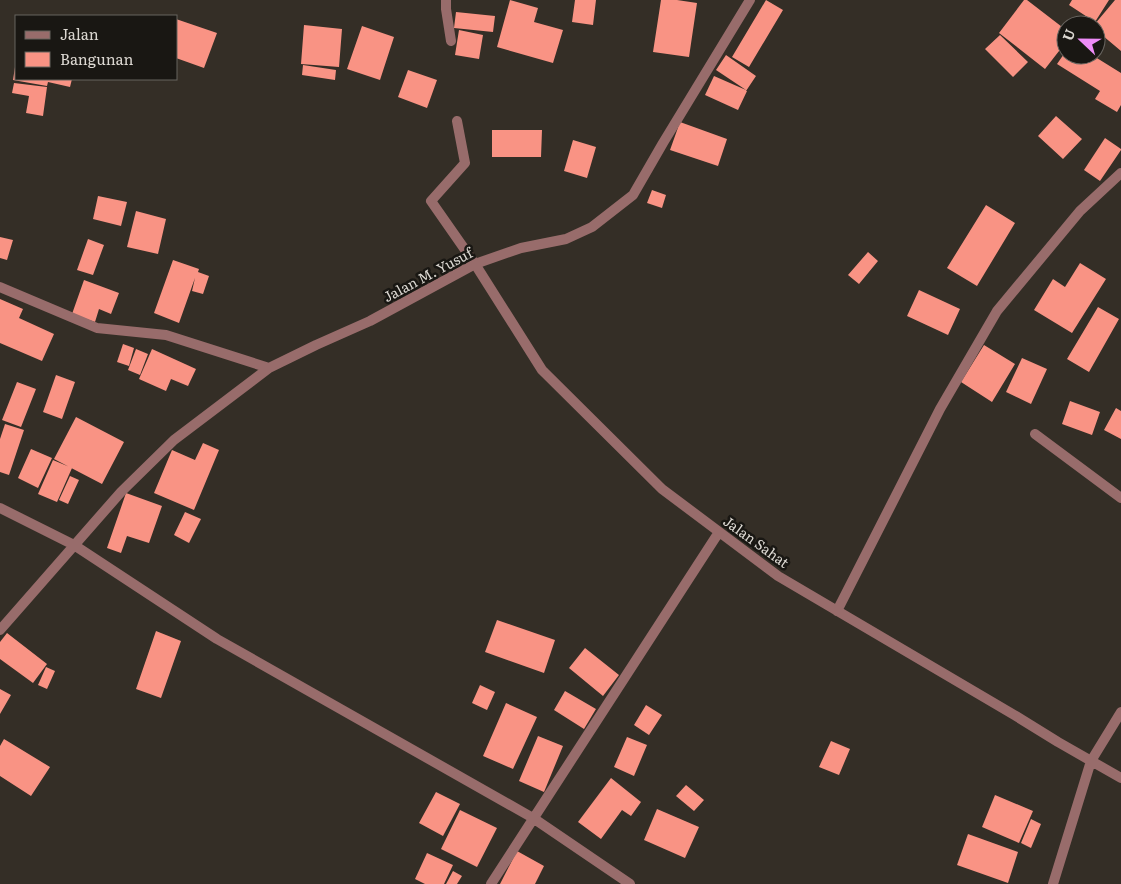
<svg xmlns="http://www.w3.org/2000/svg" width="1121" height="884" font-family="Literata,serif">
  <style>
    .building { fill: #f99384 }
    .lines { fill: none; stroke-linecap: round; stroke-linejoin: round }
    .minor { stroke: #986c6b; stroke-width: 10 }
    .labels { text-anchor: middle; stroke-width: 5; stroke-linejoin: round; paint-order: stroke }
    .street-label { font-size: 14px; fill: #dcd8d2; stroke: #191713 }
  </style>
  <rect width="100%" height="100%" fill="#342e26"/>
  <!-- building -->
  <path class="building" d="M510 0 538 8 534 22 563 30 553 63 497 47Z
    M575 0H596L593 25 572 22Z
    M661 0H677L697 3 689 57 653 52Z
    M766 0 783 10 749 67 732 57Z
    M1024 0H1027L1066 30V42L1045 69 999 33Z
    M1072 0H1109L1095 22 1069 5Z
    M1115 0H1121V51L1096 30V25H1094Z
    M456 12 495 16 493 32 454 28Z
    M176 19 217 33 204 68 176 58Z
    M304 25 342 29 339 67 301 64Z
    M362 26 394 37 380 80 347 69Z
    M459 30 483 35 479 59 455 55Z
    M1000 35 1028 62 1013 77 985 49Z
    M1066 51V55H1092L1121 73V105L1117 112 1095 99 1100 91 1057 64Z
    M726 55 756 76 746 91H747L738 110 705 95 714 76 746 90 716 70Z
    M303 65 336 70 335 80 302 75Z
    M15 67 16 79H72L70 87 48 82 47 86 13 80Z
    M408 70 437 80 427 108 398 97Z
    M14 83 47 87 43 116 26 113 29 96 12 93Z
    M1056 116 1082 139 1063 159 1038 136Z
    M680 122 727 139 718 166 670 150Z
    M492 130H542L541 157H492Z
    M1105 138 1121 149V150L1100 181 1084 170Z
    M573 140 596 147 587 178 564 171Z
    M652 190 666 195 662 208 647 203Z
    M98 196 127 202 121 226 93 219Z
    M986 205 1015 223 977 286 947 268Z
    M136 211 166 219 158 254 127 247Z
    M0 237 13 240 7 260 0 258Z
    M88 239 104 245 93 275 77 270Z
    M868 252 878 261 859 284 848 275Z
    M173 260 199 269 198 272 209 276 203 294 192 291 195 278 179 323 154 313Z
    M1080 263 1106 279 1072 333 1034 310 1053 279 1065 287Z
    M84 280 119 293 111 314 99 309 95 322 72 314Z
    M919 290 960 309 948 335 907 316Z
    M0 299 23 309 19 318 54 334 42 361 0 343Z
    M1098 307 1119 319 1089 372 1067 359Z
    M123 344 134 348 129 366 117 362Z
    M984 345 1015 364 992 402 961 382Z
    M136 349 148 354 140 375 128 370Z
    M152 349 196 369 188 386 171 379 166 391 139 379Z
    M1022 358 1047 369 1031 404 1006 392Z
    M56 375 75 382 62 419 43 412Z
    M17 382 36 389 21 427 2 420Z
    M1070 401 1100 412 1092 435 1062 424Z
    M1116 408 1121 411V439L1104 430Z
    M76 417 124 442 102 484 54 459Z
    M5 424 24 430 9 475 0 472V439Z
    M203 443 219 450 194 510 154 493 172 450 195 460Z
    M31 449 52 458 38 488 18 478Z
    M53 460 72 468 57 502 38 494Z
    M70 476 79 480 68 504 59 500Z
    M126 493 162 506 149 543 127 536 121 553 107 548Z
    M185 512 201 519 189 543 174 535Z
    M497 620 555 640 544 673 485 652Z
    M156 631 181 641 161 698 136 689Z
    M7 633 47 664 33 683 0 659V642Z
    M585 648 619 675 603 696 569 668Z
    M46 667 55 671 47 689 38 685Z
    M480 685 495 692 487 710 472 703Z
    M0 689 11 695 0 714Z
    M565 691 596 709 584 729 554 710Z
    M506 703 537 717 513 769 483 756Z
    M646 705 662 715 649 735 634 725Z
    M538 736 563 746 544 792 519 781Z
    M627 737 647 745 634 776 614 767Z
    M4 739 50 767 31 796 0 776V746Z
    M831 741 850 749 839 775 819 767Z
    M611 778 641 802 631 816 622 810 601 839 578 822Z
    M686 785 704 800 694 811 676 796Z
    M436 792 460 804 443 836 419 823Z
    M995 795 1033 811 1019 843 982 827Z
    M657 809 699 827 685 858 644 840Z
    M460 810 497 828 477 867 441 849Z
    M1031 819 1041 824 1031 848 1021 843Z
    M968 834 1018 852 1008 883 957 865Z
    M517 851 544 866 535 884H500Z
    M427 853 453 865 444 884H425L415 879Z
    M453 871 462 876 457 884H446Z"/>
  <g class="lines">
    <!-- minor -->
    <path class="minor" d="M446 0V9L451 41
      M457 121 465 163 431 201 475 264 542 370 662 489 778 576 1016 716 1058 742 1121 778
      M0 287 97 328 166 335 269 368
      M1035 434 1121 498
      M0 508 74 545 217 639 533 818 630 884
      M837 611 940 409 997 311 1080 211 1121 173
      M0 630 121 492 174 440 269 368 316 345 370 321 475 264 521 248 566 239 592 227 633 195 663 143 750 0
      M491 884 719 532
      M1053 884 1091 761 1121 712"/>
  </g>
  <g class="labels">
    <!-- street labels -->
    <g class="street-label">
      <text transform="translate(428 275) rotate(-28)" y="5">Jalan M. Yusuf</text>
      <text transform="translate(756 542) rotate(36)" y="5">Jalan Sahat</text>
    </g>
  </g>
  <!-- legend -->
  <rect x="15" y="15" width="162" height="65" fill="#191713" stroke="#67645f"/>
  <rect x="25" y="31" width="25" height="8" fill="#986c6b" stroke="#67645f"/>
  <text x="60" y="40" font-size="15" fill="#dcd8d2">Jalan</text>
  <rect x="25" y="52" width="25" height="15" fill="#f99384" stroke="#67645f"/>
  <text x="60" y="65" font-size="15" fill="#dcd8d2">Bangunan</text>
  <!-- north arrow -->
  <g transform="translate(1081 40) rotate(292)"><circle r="24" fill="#191713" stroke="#67645f"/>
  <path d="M0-4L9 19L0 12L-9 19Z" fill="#ee8cf8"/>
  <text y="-8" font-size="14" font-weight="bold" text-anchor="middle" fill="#dcd8d2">U</text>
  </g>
</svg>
